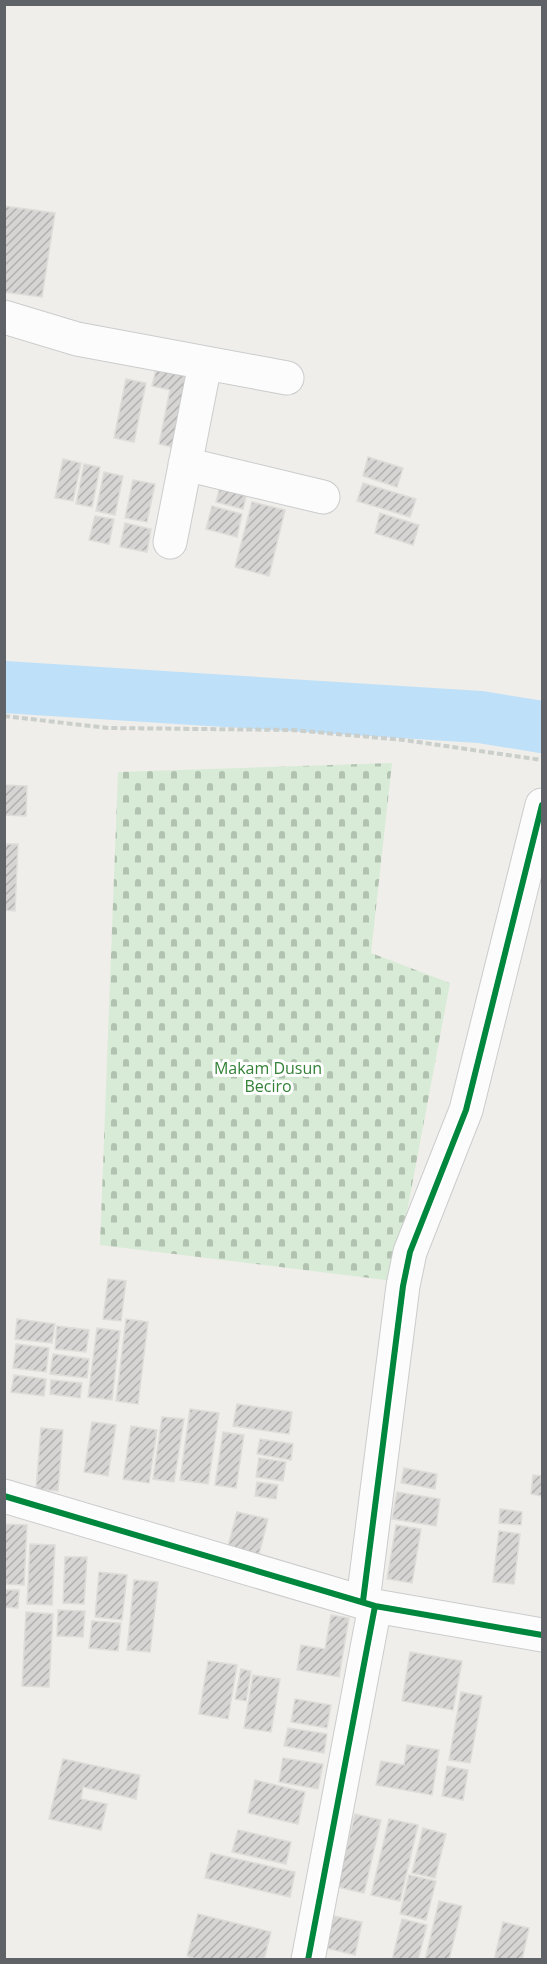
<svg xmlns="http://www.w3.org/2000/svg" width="547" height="1964" font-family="'Open Sans',sans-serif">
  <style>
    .cemetery { fill: url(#cemetery-stones) }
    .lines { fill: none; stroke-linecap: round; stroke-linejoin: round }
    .river { stroke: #bfe0f9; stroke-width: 52 }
    .building { fill: url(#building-hatch); stroke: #deddd9; stroke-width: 1.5 }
    .minor-casing { stroke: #cbcccc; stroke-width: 35 }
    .path { stroke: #cacfcc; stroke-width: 4; stroke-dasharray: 6 3; stroke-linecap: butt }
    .minor { stroke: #fdfcfc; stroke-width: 33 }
    .cycleway-casing { stroke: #fff; stroke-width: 10 }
    .cycleway { stroke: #00873e; stroke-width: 6 }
    .labels { text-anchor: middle; stroke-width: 6; stroke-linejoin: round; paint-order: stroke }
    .park-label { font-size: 16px; fill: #348238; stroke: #fff }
  </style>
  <defs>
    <pattern id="cemetery-stones" width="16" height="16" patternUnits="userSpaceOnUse" patternTransform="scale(1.5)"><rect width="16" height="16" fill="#d8ebd6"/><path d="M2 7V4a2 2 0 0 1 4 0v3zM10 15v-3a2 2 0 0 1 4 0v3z" fill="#b2c2b1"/></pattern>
    <pattern id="building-hatch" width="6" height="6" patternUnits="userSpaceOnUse" patternTransform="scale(1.5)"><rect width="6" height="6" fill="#d6d5d3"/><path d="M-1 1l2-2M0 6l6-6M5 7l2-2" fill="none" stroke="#b1b0af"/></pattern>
  </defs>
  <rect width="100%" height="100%" fill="#efeeea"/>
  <!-- cemetery -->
  <path class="cemetery" d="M392 763 371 953 450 983 394 1281 100 1245 118 772Z"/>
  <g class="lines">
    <!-- river -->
    <path class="river" d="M4 687 480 717 542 727"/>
  </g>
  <!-- building -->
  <path class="building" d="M4 206 55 213 42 297 4 292Z
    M156 369 191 376 176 448 159 444 170 390 152 386Z
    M126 379 146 383 134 442 114 438Z
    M368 457 403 468 397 487 363 476Z
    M63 459 81 463 73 501 55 498Z
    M84 464 100 467 92 507 76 504Z
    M104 472 123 476 115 515 96 511Z
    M133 480 155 484 147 522 125 518Z
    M363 483 416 499 410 517 357 501Z
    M220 486 247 493 243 509 216 502Z
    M252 502 285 510 269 576 235 567Z
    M212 506 242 514 237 537 206 529Z
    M380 513 419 525 413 545 375 533Z
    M95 516 114 519 109 544 89 540Z
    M125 523 151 529 147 552 120 547Z
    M4 785 27 786 26 816 4 815Z
    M4 844H18L15 911 4 910Z
    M108 1279 126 1281 121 1321 103 1319Z
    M17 1319 55 1324 52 1343 15 1339Z
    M126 1319 148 1322 138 1404 116 1401Z
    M57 1326 89 1330 86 1352 55 1349Z
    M97 1328 120 1331 112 1400 88 1397Z
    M16 1344 49 1348 46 1372 13 1368Z
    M53 1354 89 1359 87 1378 50 1374Z
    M14 1375 46 1379 44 1396 11 1392Z
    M51 1380 82 1383 80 1398 50 1394Z
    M237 1404 292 1412 289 1434 233 1426Z
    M190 1409 219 1413 208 1484 180 1480Z
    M162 1417 184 1419 174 1482 153 1479Z
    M92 1422 116 1425 108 1476 84 1472Z
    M131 1426 157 1430 149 1483 123 1479Z
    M41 1428 63 1430 58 1491 36 1489Z
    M223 1432 244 1435 236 1488 215 1485Z
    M260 1439 293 1444 291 1460 257 1454Z
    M259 1458 286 1462 283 1481 256 1477Z
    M404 1468 437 1474 435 1489 401 1483Z
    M533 1475 542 1476V1496L531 1494Z
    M257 1482 278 1485 276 1499 255 1496Z
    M397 1492 440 1499 436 1526 392 1519Z
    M500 1509 522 1512 521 1525 499 1523Z
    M237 1512 268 1519 257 1562 226 1554Z
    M4 1524 27 1525 24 1585 4 1584Z
    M396 1525 421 1529 412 1583 387 1579Z
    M499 1531 520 1534 514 1584 493 1582Z
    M30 1544 55 1545 52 1605 27 1604Z
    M65 1557H87L84 1604 63 1603Z
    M99 1572 127 1575 122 1620 95 1617Z
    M134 1580 158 1582 150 1652 127 1650Z
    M4 1590H19L18 1608 4 1607Z
    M58 1610 85 1611 83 1637 57 1636Z
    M26 1612 53 1614 49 1687 22 1686Z
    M331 1615 349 1618 339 1677 297 1670 301 1645 325 1649Z
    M92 1621 121 1623 118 1651 89 1648Z
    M410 1652 462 1661 453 1710 402 1701Z
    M208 1661 237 1665 228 1719 199 1714Z
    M241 1669 251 1671 246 1701 235 1699Z
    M253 1675 280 1679 271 1732 244 1728Z
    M461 1692 482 1696 470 1763 449 1760Z
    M295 1699 331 1705 327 1728 291 1722Z
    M288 1728 327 1734 324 1753 284 1746Z
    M407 1745 439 1750 432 1795 376 1785 381 1761 404 1765Z
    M283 1758 323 1764 318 1789 279 1782Z
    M63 1759 140 1775 136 1799 83 1787 81 1799 107 1804 101 1830 49 1819Z
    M447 1766 468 1770 463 1800 442 1796Z
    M255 1780 305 1792 298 1824 248 1813Z
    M355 1814 381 1820 364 1893 337 1887Z
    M389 1819 418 1825 400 1901 371 1895Z
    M423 1828 446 1834 435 1878 412 1873Z
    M238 1830 291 1842 286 1864 232 1852Z
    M211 1853 295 1872 290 1897 205 1878Z
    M409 1875 436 1881 426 1920 400 1914Z
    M439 1901 462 1906 449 1960H425Z
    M198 1914 271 1932 264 1960H199L187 1956Z
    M334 1916 362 1922 355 1955 326 1948Z
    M402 1919 427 1925 418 1960H392Z
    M503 1922 529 1928 522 1960H494Z"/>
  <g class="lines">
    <!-- minor casing -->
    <g class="minor-casing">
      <path id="minor" d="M4 317 77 339 287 378
        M185 464 323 497
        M170 542 205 364
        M4 1496 375 1606 542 1635
        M363 1601 403 1286 410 1252 466 1110 542 805
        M308 1960 375 1606"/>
    </g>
    <!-- path -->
    <path class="path" d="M4 716 108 728 292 730 404 740 542 760"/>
    <!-- minor -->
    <use href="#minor" class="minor"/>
    <!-- cycleway casing -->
    <g class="cycleway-casing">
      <path id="cycleway" d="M4 1496 375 1606 542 1635
        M363 1601 403 1286 410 1252 466 1110 542 805
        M308 1960 375 1606"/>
    </g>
    <!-- cycleway -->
    <use href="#cycleway" class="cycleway"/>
  </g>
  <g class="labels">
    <!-- park labels -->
    <g class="park-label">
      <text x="268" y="1074">Makam Dusun<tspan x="268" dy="18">Beciro</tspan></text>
    </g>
  </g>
  <!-- border -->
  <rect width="547" height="1964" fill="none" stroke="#5f6368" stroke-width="12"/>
</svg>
